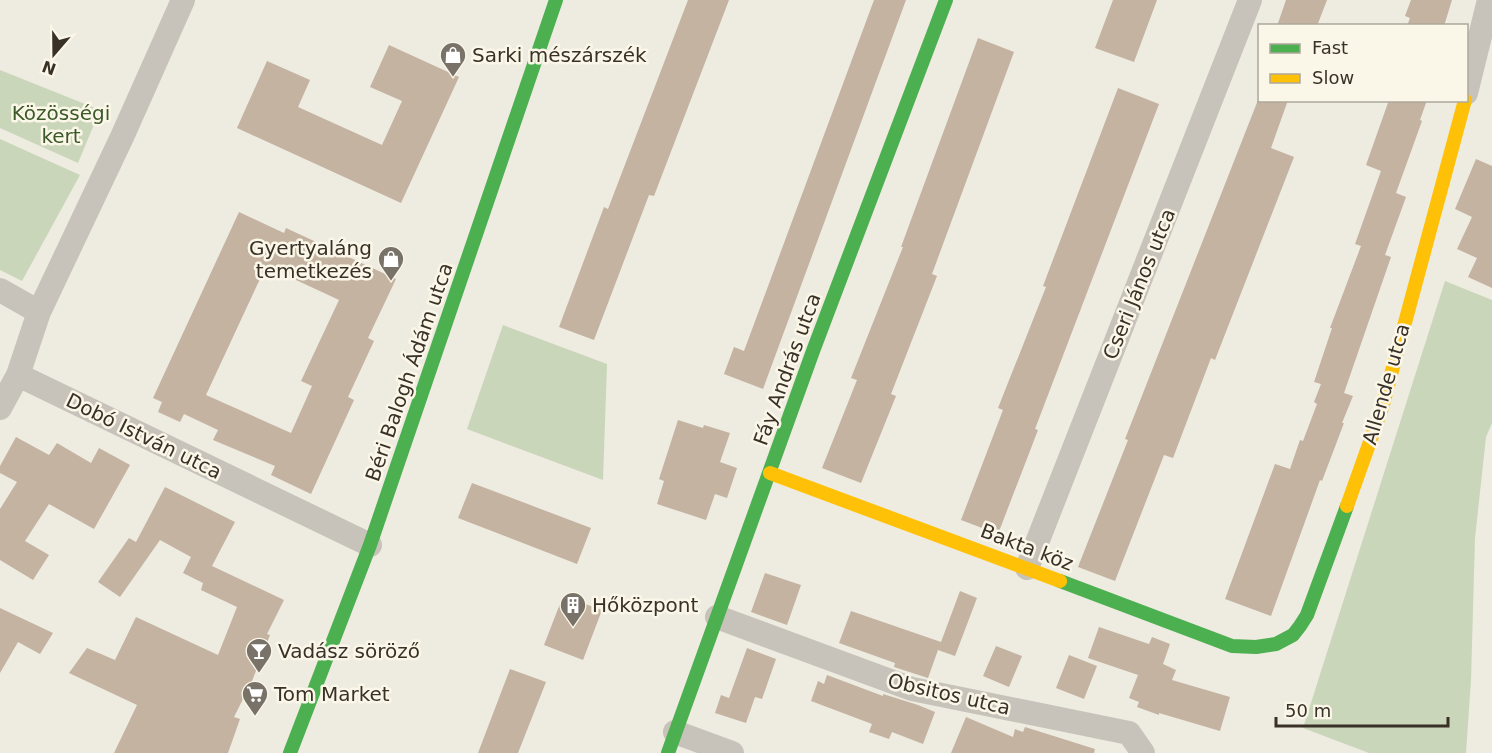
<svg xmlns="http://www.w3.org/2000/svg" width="1492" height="753" font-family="'DejaVu Sans',sans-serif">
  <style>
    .green { fill: #cad6b9 }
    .building { fill: #c4b3a1; fill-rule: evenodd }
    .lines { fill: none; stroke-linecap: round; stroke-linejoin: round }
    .street { stroke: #c7c3ba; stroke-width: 24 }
    .fast { stroke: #4caf50; stroke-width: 14 }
    .slow { stroke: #ffc107; stroke-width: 14 }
    .labels { text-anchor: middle; stroke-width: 5; stroke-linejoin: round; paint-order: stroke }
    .poi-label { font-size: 20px; fill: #393127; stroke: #fbf7e8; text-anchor: start }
    .park-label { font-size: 20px; fill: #3c5929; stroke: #fbf7e8 }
    .street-label { font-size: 20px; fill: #393127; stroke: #fbf7e8 }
  </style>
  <rect width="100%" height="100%" fill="#eeebe1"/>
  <!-- green -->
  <path class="green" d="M0 70 100 110 78 163 0 128Z
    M0 139 80 175 22 281 0 270Z
    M1445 281 1492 300V423L1486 437 1475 538 1471 680 1466 753H1369L1303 728Z
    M503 325 607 364 603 480 467 429Z"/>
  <!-- building -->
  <path class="building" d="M688 0H729L654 196 649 195 594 340 559 327 604 207 608 209Z
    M874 0H906L763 389 724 374 734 347 744 351Z
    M1113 0H1157L1134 62 1095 48Z
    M1286 0H1327L1317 26H1277Z
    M1411 0H1452L1444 26H1407L1410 18 1405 16Z
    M978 38 1014 52 932 274 937 276 891 394 896 396 861 483 822 468 857 380 851 378 903 247H901Z
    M389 45 459 77 401 203 237 128 267 61 310 80 298 107 382 145 402 101 370 87Z
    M1118 88 1159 104 1035 429 1038 430 998 534 961 520 1003 410 998 408 1046 287 1043 286Z
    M1258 100H1288L1271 148 1294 157 1215 360 1211 358 1173 458 1164 455 1115 581 1078 567 1128 440 1125 439Z
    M1389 100H1427L1420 120 1422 121 1396 193 1406 197 1385 255 1391 257 1344 393 1353 396 1342 423H1344L1322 481 1320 480 1271 616 1225 599 1275 464 1290 469 1300 440 1303 441 1317 404 1314 402 1321 384 1314 382 1332 328H1330L1361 246 1355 244 1381 171 1366 165Z
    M1476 159 1492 166V288L1468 277 1477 258 1457 249 1472 217 1455 209Z
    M239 212 284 233 286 228 396 279 368 338 374 341 348 397 354 400 311 494 271 475 275 466 213 440 218 430 184 414 180 422 158 412 162 402 153 398ZM266 266 339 300 301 381 312 386 291 433 206 395Z
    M678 420 703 428 704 425 730 433 720 462 737 468 727 498 715 494 706 520 657 504 664 481 659 479Z
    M16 437 49 455 57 443 91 463 99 448 130 465 94 529 49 504 25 541 49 555 33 580 0 560V509L17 482 0 473V466Z
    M472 483 591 528 577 564 458 518Z
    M165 487 235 522 212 566 284 600 267 634 270 635 252 681 234 717 240 719 228 753H114L137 705 69 673 87 648 115 660 136 617 218 655 237 607 201 590 203 583 183 573 191 557 160 540 120 597 98 582 129 538 136 542Z
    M765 573 801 585 787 625 751 612Z
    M960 591 977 598 955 656 938 650 928 678 894 667 895 663 839 643 851 611 941 642Z
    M563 596 602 610 583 660 544 645Z
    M0 608 53 633 40 654 18 642 0 673Z
    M1099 627 1149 644 1152 637 1170 644 1163 664 1176 670 1172 680 1230 697 1220 731 1159 713V715L1137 707 1139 702 1129 698 1138 675 1088 658Z
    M996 646 1022 656 1009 687 983 676Z
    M747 648 776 659 762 699 755 697 746 723 715 713 721 695 729 698Z
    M1069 655 1097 666 1084 699 1056 688Z
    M510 669 546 682 518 753H478Z
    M827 675 883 696V694L918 705 935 712 923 744 892 732 889 739 869 732 872 724 811 701 818 681 824 684Z
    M966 717 1013 737 1015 729 1023 732 1025 727 1095 749 1094 753H951Z"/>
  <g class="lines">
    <!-- street -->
    <path class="street" d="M183 0 122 137 39 312 18 375 370 545
      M1466 93 1489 0
      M0 290 39 312
      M0 408 18 375
      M1027 568 1250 0
      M717 617 912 689 1129 733 1143 753
      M675 732 732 753"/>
    <!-- fast -->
    <path class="fast" d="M1060 581 1232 646 1256 647 1276 644 1293 635 1300 626 1307 615 1347 506
      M290 753 370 545 556 0
      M668 753 813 351 946 0"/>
    <!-- slow -->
    <path class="slow" d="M770 473 1060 581
      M1347 506 1382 408 1465 100"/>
  </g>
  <!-- icons -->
  <defs>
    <g id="shop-pin" transform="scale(1.35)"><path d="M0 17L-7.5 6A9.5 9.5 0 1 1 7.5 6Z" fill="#787268" stroke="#fbf7e8"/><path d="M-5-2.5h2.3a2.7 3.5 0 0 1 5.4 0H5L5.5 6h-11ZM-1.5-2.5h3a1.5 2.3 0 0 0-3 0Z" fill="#fff"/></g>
    <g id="building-pin" transform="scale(1.35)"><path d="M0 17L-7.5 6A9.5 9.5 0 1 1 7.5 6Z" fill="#787268" stroke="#fbf7e8"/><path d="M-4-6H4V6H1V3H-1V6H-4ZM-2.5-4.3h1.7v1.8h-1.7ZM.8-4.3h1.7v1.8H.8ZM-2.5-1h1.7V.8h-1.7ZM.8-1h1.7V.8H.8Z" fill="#fff"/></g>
    <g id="bar-pin" transform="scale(1.35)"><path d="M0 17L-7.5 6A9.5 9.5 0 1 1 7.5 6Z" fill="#787268" stroke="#fbf7e8"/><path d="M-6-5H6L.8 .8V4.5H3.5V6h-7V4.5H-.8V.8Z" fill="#fff"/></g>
    <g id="supermarket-pin" transform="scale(1.35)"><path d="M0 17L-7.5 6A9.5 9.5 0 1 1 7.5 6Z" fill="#787268" stroke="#fbf7e8"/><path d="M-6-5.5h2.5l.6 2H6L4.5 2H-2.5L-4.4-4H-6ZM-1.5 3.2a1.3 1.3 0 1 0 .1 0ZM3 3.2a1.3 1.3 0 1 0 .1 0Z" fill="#fff"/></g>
  </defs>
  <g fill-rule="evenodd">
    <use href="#shop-pin" x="453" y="55"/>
    <use href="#shop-pin" x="391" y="259"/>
    <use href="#building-pin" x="573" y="605"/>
    <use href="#bar-pin" x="259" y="651"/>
    <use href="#supermarket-pin" x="255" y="694"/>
  </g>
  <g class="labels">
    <!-- poi labels -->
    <g class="poi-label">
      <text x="472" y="62">Sarki mészárszék</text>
      <text x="372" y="255" text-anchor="end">Gyertyaláng<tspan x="372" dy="23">temetkezés</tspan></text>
      <text x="592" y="612">Hőközpont</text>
      <text x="278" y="658">Vadász söröző</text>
      <text x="274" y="701">Tom Market</text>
    </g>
    <!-- park labels -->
    <g class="park-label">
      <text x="61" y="120">Közösségi<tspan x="61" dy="23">kert</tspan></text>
    </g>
    <!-- street labels -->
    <g class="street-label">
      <text transform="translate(1139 284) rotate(-68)" y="7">Cseri János utca</text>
      <text transform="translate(787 369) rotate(-70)" y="7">Fáy András utca</text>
      <text transform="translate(409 372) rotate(-71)" y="7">Béri Balogh Ádám utca</text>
      <text transform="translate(1386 384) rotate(-74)" y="7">Allende utca</text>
      <text transform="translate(144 436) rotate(26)" y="7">Dobó István utca</text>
      <text transform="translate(1027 547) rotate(21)" y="7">Bakta köz</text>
      <text transform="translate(949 694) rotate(13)" y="7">Obsitos utca</text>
    </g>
  </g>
  <!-- legend -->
  <rect x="1258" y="24" width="210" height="78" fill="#fbf7e8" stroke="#ada89b" stroke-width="1.5"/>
  <rect x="1270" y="44" width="30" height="9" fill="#4caf50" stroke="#ada89b" stroke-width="1.5"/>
  <text x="1312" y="54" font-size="18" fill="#393127">Fast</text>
  <rect x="1270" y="74" width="30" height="9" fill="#ffc107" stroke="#ada89b" stroke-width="1.5"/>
  <text x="1312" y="84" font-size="18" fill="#393127">Slow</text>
  <!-- north arrow -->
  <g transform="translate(54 54) rotate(200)" stroke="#fbf7e8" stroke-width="4.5" paint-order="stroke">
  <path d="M0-4.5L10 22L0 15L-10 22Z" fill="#393127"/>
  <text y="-9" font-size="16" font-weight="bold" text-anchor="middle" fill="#393127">N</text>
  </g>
  <!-- scale -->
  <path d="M1276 717v9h172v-9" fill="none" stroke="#393127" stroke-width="3"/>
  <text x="1285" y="717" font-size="18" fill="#393127" stroke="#fbf7e8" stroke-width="4.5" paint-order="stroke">50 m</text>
</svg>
